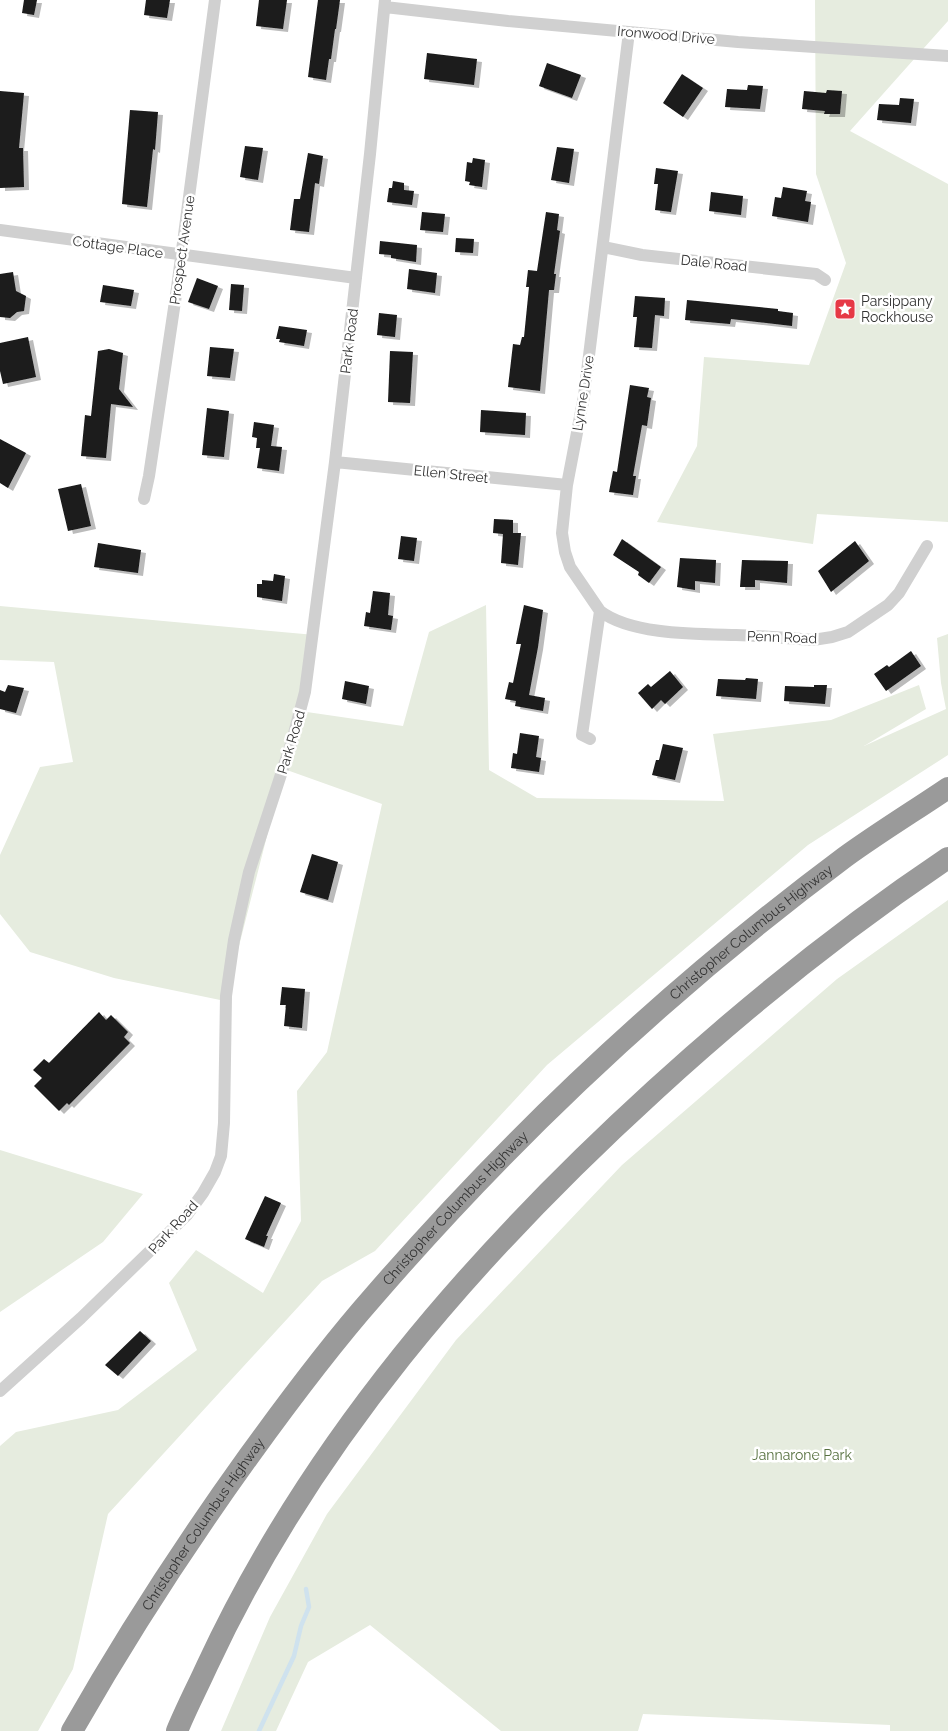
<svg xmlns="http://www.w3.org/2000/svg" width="948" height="1731" font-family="Raleway,sans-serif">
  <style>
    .green { fill: #e6ecdf }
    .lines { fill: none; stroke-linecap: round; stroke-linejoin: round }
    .stream { stroke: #cfe2ee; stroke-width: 4.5 }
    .building { fill: #1a1a1a; filter: url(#shadow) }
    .street { stroke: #d0d0d0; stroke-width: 12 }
    .highway { stroke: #9a9a9a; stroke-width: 22 }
    .labels { text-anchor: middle; stroke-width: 5; stroke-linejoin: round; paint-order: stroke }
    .street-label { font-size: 14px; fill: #333; stroke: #fff }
    .poi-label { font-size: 14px; fill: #333; stroke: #fff; text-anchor: start }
    .park-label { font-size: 14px; fill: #56703f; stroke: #fff }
  </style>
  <defs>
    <filter id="shadow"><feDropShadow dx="5" dy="3" stdDeviation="0" flood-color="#0004"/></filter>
  </defs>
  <rect width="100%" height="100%" fill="#fff"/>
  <!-- green -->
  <path class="green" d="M815 0H948V21L850 131 948 184V522L817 514 813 544 657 522 697 446 704 357 809 365 846 263 816 174Z
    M486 605 489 770 537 798 724 801 713 734 831 720 919 685 926 709 864 746 946 709 941 683 937 638 948 634V755L808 845 547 1065 375 1251 322 1281 108 1514 73 1669 38 1731H0V1446L16 1432 118 1410 197 1350 169 1283 196 1250 263 1293 301 1221 297 1091 327 1052 382 804 284 769 225 1001 114 978 30 952 0 914V855L40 767 73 762 54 662 0 660V606L315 635 300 711 403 726 429 632Z
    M948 900V1731H890V1725L643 1714 638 1731H501L370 1625 308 1662 276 1731H221L270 1617 327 1514 456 1340 622 1165 837 979Z
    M0 1150 143 1194 103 1242 0 1312Z"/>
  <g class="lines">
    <!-- stream -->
    <path class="stream" d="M259 1731 294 1656 301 1626 309 1607 306 1589"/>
  </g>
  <!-- building -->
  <path class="building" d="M24 0H37L34 15 22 13Z
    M146 0H170L167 18 144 15Z
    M259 0H287L283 29 256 26Z
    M318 0H340L336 29H335L331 59H329L326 80 308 77Z
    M427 53 477 59 474 85 424 79Z
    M547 63 581 75 572 98 539 86Z
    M682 74 703 88 683 117 663 103Z
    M748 85 763 86 760 109 725 107 727 89 747 90Z
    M827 90 842 91 840 114H824L825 111 802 109 804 91 826 93Z
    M0 91 24 93 19 148H23L24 187 0 188Z
    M900 98 914 99 911 123 877 120 879 104 899 105Z
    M130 110 158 112 155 150 153 149 147 207 122 204Z
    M245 146 263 148 258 180 240 177Z
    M557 147 574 149 569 183 551 180Z
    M308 153 323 156 319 184 315 183 309 232 290 230 294 199H300Z
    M473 158 485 160 482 187 469 185 470 182 465 181 467 162 472 163Z
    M656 168 678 171 671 212 655 210 658 184H654Z
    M393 181 404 183V190L414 191 412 205 387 202 389 188H392Z
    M783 187 807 191 805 201 811 202 808 222 772 216 775 197 781 198Z
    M711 192 743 196 741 215 709 211Z
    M422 212 445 214 443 232 420 230Z
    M546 212 559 214 557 230 560 231 554 274H556L554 290H549L540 391 508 387 513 344 520 345 522 337H524L529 287H526L528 270 537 271Z
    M456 238 474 239 473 253 455 252Z
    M380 241 417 245 416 262 391 258V255L379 254Z
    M409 269 437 273 435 293 407 289Z
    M13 272 16 291 26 296 24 311 17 312 10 318 0 317V274Z
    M197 278 218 286 209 309 188 302Z
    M231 284 244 285 242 311 229 310Z
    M103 285 134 290 131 306 100 302Z
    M635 296 665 298 664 316 655 315 652 348 634 347 637 317H633Z
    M687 300 778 309V311L793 313 792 326 731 319 730 324 685 320Z
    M379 313 397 315 395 337 377 335Z
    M279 326 307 330 304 346 279 342 280 339H276Z
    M28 337 36 377 3 384 0 371V343Z
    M210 347 234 349 230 378 207 376Z
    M109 349 123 353 119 389 133 407 111 404 106 458 81 456 85 415 91 416 98 351Z
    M390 351 413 352 410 403 388 402Z
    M630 385 649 388 647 397 651 398 647 426 642 425 633 476H636L633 495 609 492 613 471 617 472Z
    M207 408 229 411 224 457 202 455Z
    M481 410 526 413 525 435 480 432Z
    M254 422 274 425 271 446 282 447 279 471 257 468 260 448H256L257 438 252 437Z
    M0 439 26 453 8 488 0 483Z
    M81 484 91 526 68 531 58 489Z
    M494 519 513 520V533H521L518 565 501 563 503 534 493 533Z
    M401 536 417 538 414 561 398 559Z
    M622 539 661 567 649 583 638 575 639 572 613 555Z
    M855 541 869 561 831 592 818 571Z
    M98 543 141 550 138 573 94 567Z
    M680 558 716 560 715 583 695 581V590L677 587Z
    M742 560 788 561 787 583 755 580V587H740Z
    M274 574 285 576 282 601 257 597V584H262V580L273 581Z
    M373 591 390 593 388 615 393 616 391 630 364 626 366 612 370 613Z
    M524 605 543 610 538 647 529 695 545 698 543 711 515 706 516 701 505 699 509 682 513 683 521 644H516Z
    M911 651 921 666 886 691 874 674 887 665 889 667Z
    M670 671 683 687 665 704 661 700 652 709 638 693 648 684 651 687Z
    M746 678 758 679 756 699 716 696 718 679 745 680Z
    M345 681 369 686 366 704 342 699Z
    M8 685 24 688 16 713 0 709V690L5 692Z
    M814 685H827L825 704 784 701 785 686 814 687Z
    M520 733 539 736 536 757 541 758 539 772 511 768 513 753 517 754Z
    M663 744 683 748 675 780 652 775 656 760H659Z
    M312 854 338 862 328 900 300 892Z
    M282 987 305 989 302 1028 284 1026 286 1005H280Z
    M99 1012 106 1020 111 1015 128 1032 124 1037 130 1043 69 1105 67 1103 59 1111 34 1086 42 1078 33 1070 44 1059 49 1063Z
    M265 1196 281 1203 266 1236H268L264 1247 245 1239Z
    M140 1331 151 1341 118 1376 105 1365Z"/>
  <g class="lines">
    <!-- street -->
    <path class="street" d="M385 7 508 21 738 42 948 56
      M0 230 356 278
      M603 247 642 255 816 274 825 280
      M335 462 567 485
      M144 499 149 476 177 288 215 0
      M600 611C631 635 698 634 736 635 761 636 787 638 813 640L832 637 848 632 888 605 899 593 927 546
      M590 739 582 735 600 611 570 567 565 552 562 533 567 485 584 396 629 32
      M0 1391 81 1318 187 1215 203 1193 215 1172 221 1156 224 1123 226 996 234 940 249 872 292 741 305 692 335 462 370 154 385 0"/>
    <!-- highway -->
    <g class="highway">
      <path id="s1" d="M72 1731C126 1636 185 1545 249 1456 288 1402 328 1348 373 1297 514 1134 672 986 845 857 878 833 914 811 948 788"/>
      <path d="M177 1731C186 1709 197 1688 207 1666 311 1442 474 1255 655 1090 747 1006 845 927 948 858"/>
    </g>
  </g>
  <!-- icons -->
  <defs>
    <g id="sight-square" transform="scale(1.125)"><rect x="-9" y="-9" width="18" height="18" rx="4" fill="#e63946" stroke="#fff"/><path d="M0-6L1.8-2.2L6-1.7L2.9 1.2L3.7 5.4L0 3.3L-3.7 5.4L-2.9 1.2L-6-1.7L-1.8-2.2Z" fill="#fff"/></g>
  </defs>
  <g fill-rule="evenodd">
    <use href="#sight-square" x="845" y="309"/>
  </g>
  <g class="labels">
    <!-- street labels -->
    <g class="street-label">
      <text transform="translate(666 35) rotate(5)" y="5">Ironwood Drive</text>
      <text transform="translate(118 247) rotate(8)" y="5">Cottage Place</text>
      <text transform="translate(182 250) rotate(-82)" y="5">Prospect Avenue</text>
      <text transform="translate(714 263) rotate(6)" y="5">Dale Road</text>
      <text transform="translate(349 341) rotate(-83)" y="5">Park Road</text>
      <text transform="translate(583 393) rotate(-81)" y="5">Lynne Drive</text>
      <text transform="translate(451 474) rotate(6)" y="5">Ellen Street</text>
      <text transform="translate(782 637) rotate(2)" y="5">Penn Road</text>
      <text transform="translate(291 742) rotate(-73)" y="5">Park Road</text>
      <text dy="5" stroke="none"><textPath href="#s1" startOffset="1055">Christopher Columbus Highway</textPath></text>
      <text dy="5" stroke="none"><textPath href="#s1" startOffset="650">Christopher Columbus Highway</textPath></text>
      <text transform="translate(173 1227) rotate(-48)" y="5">Park Road</text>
      <text dy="5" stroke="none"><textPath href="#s1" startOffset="245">Christopher Columbus Highway</textPath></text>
    </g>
    <!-- poi labels -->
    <g class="poi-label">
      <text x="861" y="306">Parsippany<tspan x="861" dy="16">Rockhouse</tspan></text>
    </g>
    <!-- park labels -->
    <g class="park-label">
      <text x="802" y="1460">Jannarone Park</text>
    </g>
  </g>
</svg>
